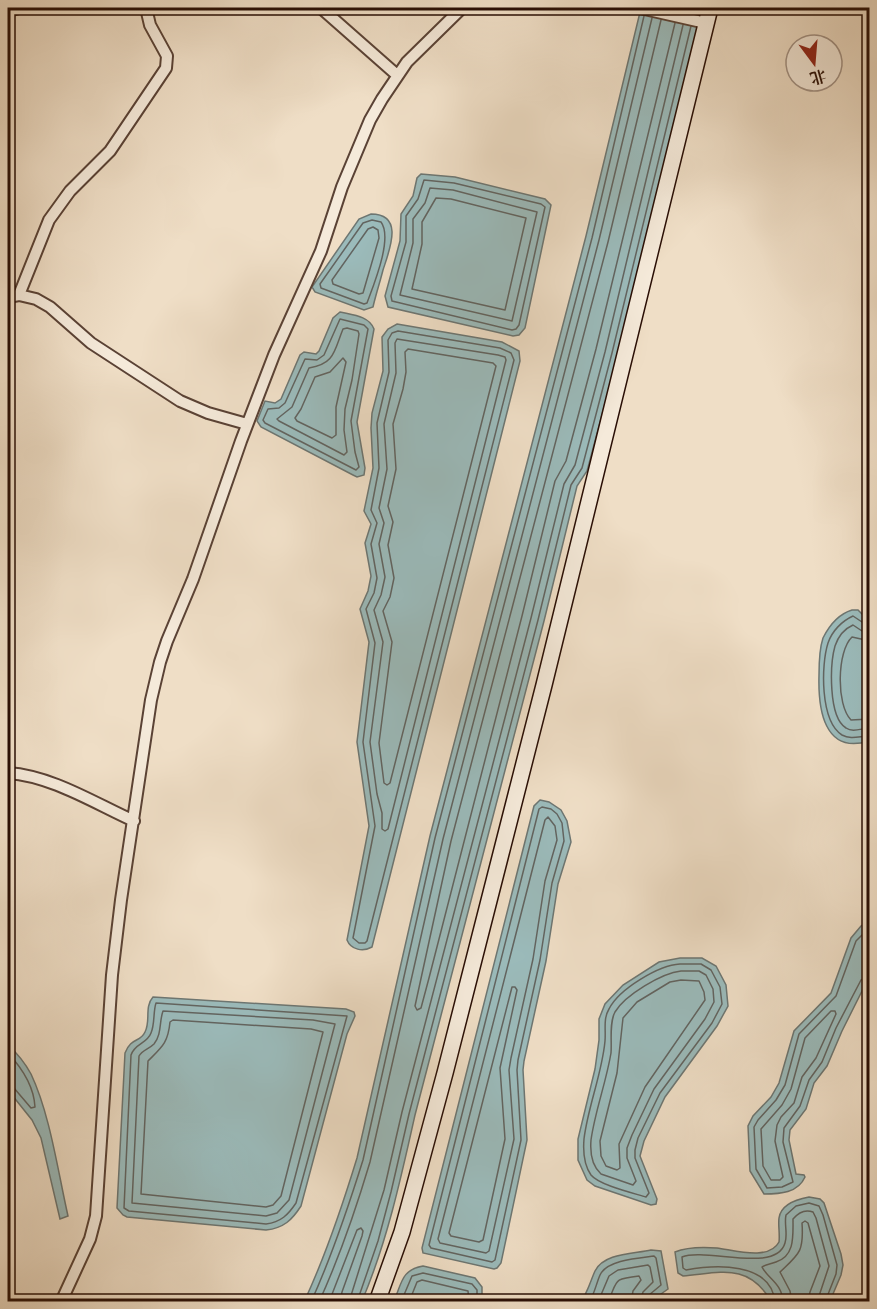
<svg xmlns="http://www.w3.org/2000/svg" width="877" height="1309" font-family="'IM FELL French Canon','Noto Serif SC',serif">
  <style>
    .water { fill: #9bbbbb; stroke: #6d7672; stroke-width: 1.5 }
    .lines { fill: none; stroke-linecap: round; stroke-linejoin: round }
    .shore { stroke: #626460; stroke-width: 1.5 }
    .street-casing { stroke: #5a4235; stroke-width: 14 }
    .secondary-casing { stroke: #290e05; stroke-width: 18 }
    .street { stroke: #f5eada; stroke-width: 10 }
    .secondary { stroke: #f5eada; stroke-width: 15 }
  </style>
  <rect width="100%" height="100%" fill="#efdec6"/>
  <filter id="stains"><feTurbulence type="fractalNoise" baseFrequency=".00333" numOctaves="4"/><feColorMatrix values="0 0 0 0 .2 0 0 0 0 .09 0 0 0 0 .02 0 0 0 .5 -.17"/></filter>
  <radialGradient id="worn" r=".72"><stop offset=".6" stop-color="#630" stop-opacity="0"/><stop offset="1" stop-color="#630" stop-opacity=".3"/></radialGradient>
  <!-- water -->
  <path class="water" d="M641 8H702L618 355 587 471 577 486 544 621 415 1115C401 1178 387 1242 362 1301L304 1302C326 1255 342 1207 357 1158L430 836 586 236Z
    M421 174 455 177 545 199 551 205 525 328 519 335 513 336 388 307 385 296 400 241 401 214 413 196 417 178Z
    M371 214C405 214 389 251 383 270 380 282 376 294 373 307L364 310 315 292 312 287 359 219Z
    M340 312C353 315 369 316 374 329L357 422 365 468 364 475 357 477 353 475 261 427 257 421 265 401 275 403 281 399 300 355 304 352 316 354 319 351 333 318Z
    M397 324 502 342 519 351 520 361 372 947C363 952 351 950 347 940L369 826 357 742 369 642 360 609 368 591 371 576 365 543 371 524 364 511 373 468 371 428 372 413 383 371 382 337 388 329Z
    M852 610H858L870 622 869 741C824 755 818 709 819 675 819 663 819 650 823 638 829 626 839 614 852 610Z
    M540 800 549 802 561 810 567 821 571 842 558 884 546 961 524 1061 523 1070 527 1140 501 1263 497 1268 494 1269 423 1253 422 1248 534 806Z
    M869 920V977L842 1031 827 1066 814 1083 806 1109 790 1130 789 1140 796 1174 804 1175 805 1177C798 1193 780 1194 764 1194L750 1171 748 1126 753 1116 771 1097 779 1083 794 1031 831 993 851 938 861 926Z
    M680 958H702L716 966 726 985 728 1006 717 1026 665 1097 644 1141 640 1156 657 1199 656 1204 651 1205 595 1186 587 1180 578 1160V1139L595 1069 599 1040V1019L605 1004 623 985 659 962Z
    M153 997 346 1009 354 1012 355 1016 347 1034 301 1206C292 1220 284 1228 266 1230L127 1217 123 1215 117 1208 125 1053C131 1037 140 1043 145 1032 151 1021 144 1007 153 997Z
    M8 1045C17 1053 25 1063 31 1074 50 1114 58 1172 68 1216L60 1219 41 1138 32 1120 8 1090Z
    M809 1197 820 1199 824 1203 841 1254 843 1265 841 1275 830 1301H771C748 1262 720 1273 683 1276L678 1273 675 1252C687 1247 704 1247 717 1248 734 1250 769 1261 779 1242 780 1234 778 1225 779 1218 781 1204 798 1199 809 1197Z
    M651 1250 661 1251 668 1289 651 1301H581C588 1292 590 1282 595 1271 604 1253 633 1254 651 1250Z
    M423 1266 475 1278 482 1287V1301H394C402 1283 401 1270 423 1266Z"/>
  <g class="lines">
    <!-- shore -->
    <path class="shore" d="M661 20 608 242 451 841 415 1006 417 1010 421 1008 429 978 522 616 555 481 566 461 596 349 675 23
      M424 180 454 183 541 204 545 207 519 325 516 329 512 330 392 301 391 296 406 242V216L418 199Z
      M430 188 453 190 537 212 512 321 400 295 413 243V219L425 203Z
      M436 198 451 199 526 218 505 310 412 289 422 244V222Z
      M372 220 381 222C393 238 374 284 367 303L364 304 321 288 320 284 363 223Z
      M373 227 378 230 379 238 363 293 359 294 333 284 332 280 368 229Z
      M340 319 364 325 368 329 351 421 355 452 359 467 356 470 265 423 263 420 268 409 279 408 285 403 305 359 317 360 324 355Z
      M347 328 358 331 359 334 352 380 345 409 344 430 347 452 344 455 279 421 277 419 292 407 309 368C335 364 334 351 343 329Z
      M398 331 500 348 511 353 514 360 367 941 365 943H359L353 938 375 826 363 742 375 643 366 609 374 593 377 578 371 544 377 523 371 510 379 468 377 423 389 372 388 340 392 333Z
      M397 339 498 355 505 357 506 360 388 829 385 831 382 829V813L377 794 370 742 383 642 374 610 381 595 385 577 379 544 384 523 379 508 387 469 384 424 396 373 395 343Z
      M408 349 493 363 496 366 390 783 387 785 384 783 379 743 392 642 383 611 390 597 394 578 388 545 393 522 388 506 396 469 393 424 403 389 406 372 405 352Z
      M343 358 346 362 336 407V435L332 438 297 421 295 418 301 409 315 377 330 372Z
      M870 625 865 624 853 616C842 621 832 631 828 643 821 665 820 721 842 735 851 740 860 736 870 736
      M870 632 862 631 853 625C844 629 838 637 835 646 830 664 828 717 846 728 853 733 862 728 870 728
      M870 641 852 637C837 651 836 705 851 720L870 719
      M542 807 551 809 557 814 562 823 564 841 552 883 540 960 518 1060 517 1070 521 1140 495 1260 492 1262 431 1248 429 1245 539 809Z
      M548 817 555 826 557 840 545 881 533 959 511 1058 509 1070 514 1139 489 1251 486 1253 440 1243 438 1239 545 820Z
      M870 927 856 941 836 996 799 1034 785 1085 776 1100 758 1120 754 1127 756 1169 767 1188 782 1187 793 1182 783 1142 784 1128 800 1106 809 1080 822 1062 836 1028 861 980 870 976
      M680 964H701L711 970 720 987 722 1004 712 1023 660 1093 638 1138 635 1150V1158L649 1193 646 1197C633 1193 599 1185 591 1175 584 1165 583 1151 584 1139 588 1106 602 1074 605 1041 606 1030 603 1019 609 1009 619 989 659 965 680 964Z
      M681 971H699L706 975 713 989 714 1002 705 1019 654 1089 632 1135 627 1148V1158L636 1181 633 1185 601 1174C592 1166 590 1152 591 1140 595 1111 606 1083 611 1053 612 1041 609 1023 615 1012 625 995 662 973 681 971Z
      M681 980 699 981 704 992 705 1000 645 1087 619 1144 620 1168 617 1170 606 1166 601 1156 600 1141 617 1073 623 1018 637 1002 670 982Z
      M512 987H515L517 990 500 1068 505 1139 483 1240 479 1242 451 1236 449 1233Z
      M156 1003 347 1016 296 1203C288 1215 281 1222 266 1224L129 1211 124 1208 131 1055C135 1043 147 1044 151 1033 155 1024 153 1012 156 1003Z
      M163 1011 313 1020 335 1024 289 1200 277 1213 266 1216 132 1203 139 1056C142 1050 149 1049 154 1044 162 1034 159 1022 163 1011Z
      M831 1011H835L836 1014 816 1058 802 1077 794 1103 781 1117 777 1125 775 1141 783 1177 780 1180H771L763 1166 761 1129 782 1105 791 1089 805 1038Z
      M173 1020 311 1029 323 1032 281 1196 273 1205 266 1207 141 1194 148 1061C162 1047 168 1043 170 1022Z
      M8 1053C21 1067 34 1087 35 1107L31 1108 14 1088 8 1086
      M311 1302C332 1256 348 1208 363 1160L435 838 592 238 644 16
      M319 1302C340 1256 356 1209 370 1162L443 839 599 240 652 18
      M329 1302 357 1230 361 1228 363 1231 362 1236 342 1292 340 1302
      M349 1302 384 1190 402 1112 531 618 564 484 575 465 605 352 683 25
      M357 1302 378 1241 391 1192 409 1114 538 620 571 485 582 468 612 353 691 26
      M401 1302 412 1276 423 1273 472 1284 477 1290V1302
      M409 1302 417 1282 422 1280 468 1291 469 1302
      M589 1302C595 1293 596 1284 600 1275 607 1260 639 1258 654 1256L656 1258 661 1285 649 1295 648 1302
      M598 1302 609 1276 618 1270 648 1265 650 1267 653 1282 643 1292 640 1302
      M608 1302C618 1280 612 1279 639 1276L641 1280 633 1291 631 1302
      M775 1302C771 1261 714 1265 686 1270L683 1268 682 1257C705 1247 776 1274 785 1243 788 1234 784 1224 786 1215L796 1206 809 1203 819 1206 823 1215 837 1265 836 1274 825 1302
      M783 1302C782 1283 768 1279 762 1267 766 1264 771 1264 776 1262 795 1256 793 1236 793 1219 798 1213 805 1209 813 1212L816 1218 829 1266 817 1302
      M792 1302 790 1291 780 1272C799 1254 804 1252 802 1223L805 1221 808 1223 820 1266 810 1292 808 1302"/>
    <!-- street casing -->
    <g class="street-casing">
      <path id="street" d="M321 8 397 75
        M640 8 706 23
        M8 11 19 8
        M19 295 49 220 70 191 110 151 166 68 167 56 150 25 146 8
        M8 297 19 295 36 299 50 307 91 343 180 401 208 413 247 424
        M8 773C52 776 94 803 134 821
        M61 1302 90 1239 96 1216 112 975 121 900 151 700 160 662 167 641 193 579 241 441 274 355 321 251 342 187 370 120 382 99 407 62 462 8"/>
    </g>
    <!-- secondary casing -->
    <g class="secondary-casing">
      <path id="secondary" d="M377 1302 402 1232 445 1073 544 685 710 8"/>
    </g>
    <!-- street -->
    <use href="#street" class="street"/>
    <!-- secondary -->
    <use href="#secondary" class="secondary"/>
  </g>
  <!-- margin -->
  <rect width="877" height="1309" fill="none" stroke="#efdec6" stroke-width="30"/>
  <rect x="9" y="9" width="859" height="1291" fill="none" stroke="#290e05" stroke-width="3"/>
  <rect x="15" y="15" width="847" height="1279" fill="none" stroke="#290e05" stroke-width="1.5"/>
  <!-- north arrow -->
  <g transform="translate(814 63) rotate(164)"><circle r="28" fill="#f5eada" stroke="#a39285" stroke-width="1.5"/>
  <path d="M0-4.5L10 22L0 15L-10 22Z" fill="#8f2418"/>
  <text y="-9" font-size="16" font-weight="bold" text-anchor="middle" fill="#290e05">北</text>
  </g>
  <rect width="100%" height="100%" filter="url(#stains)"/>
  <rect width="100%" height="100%" fill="url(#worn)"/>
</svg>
